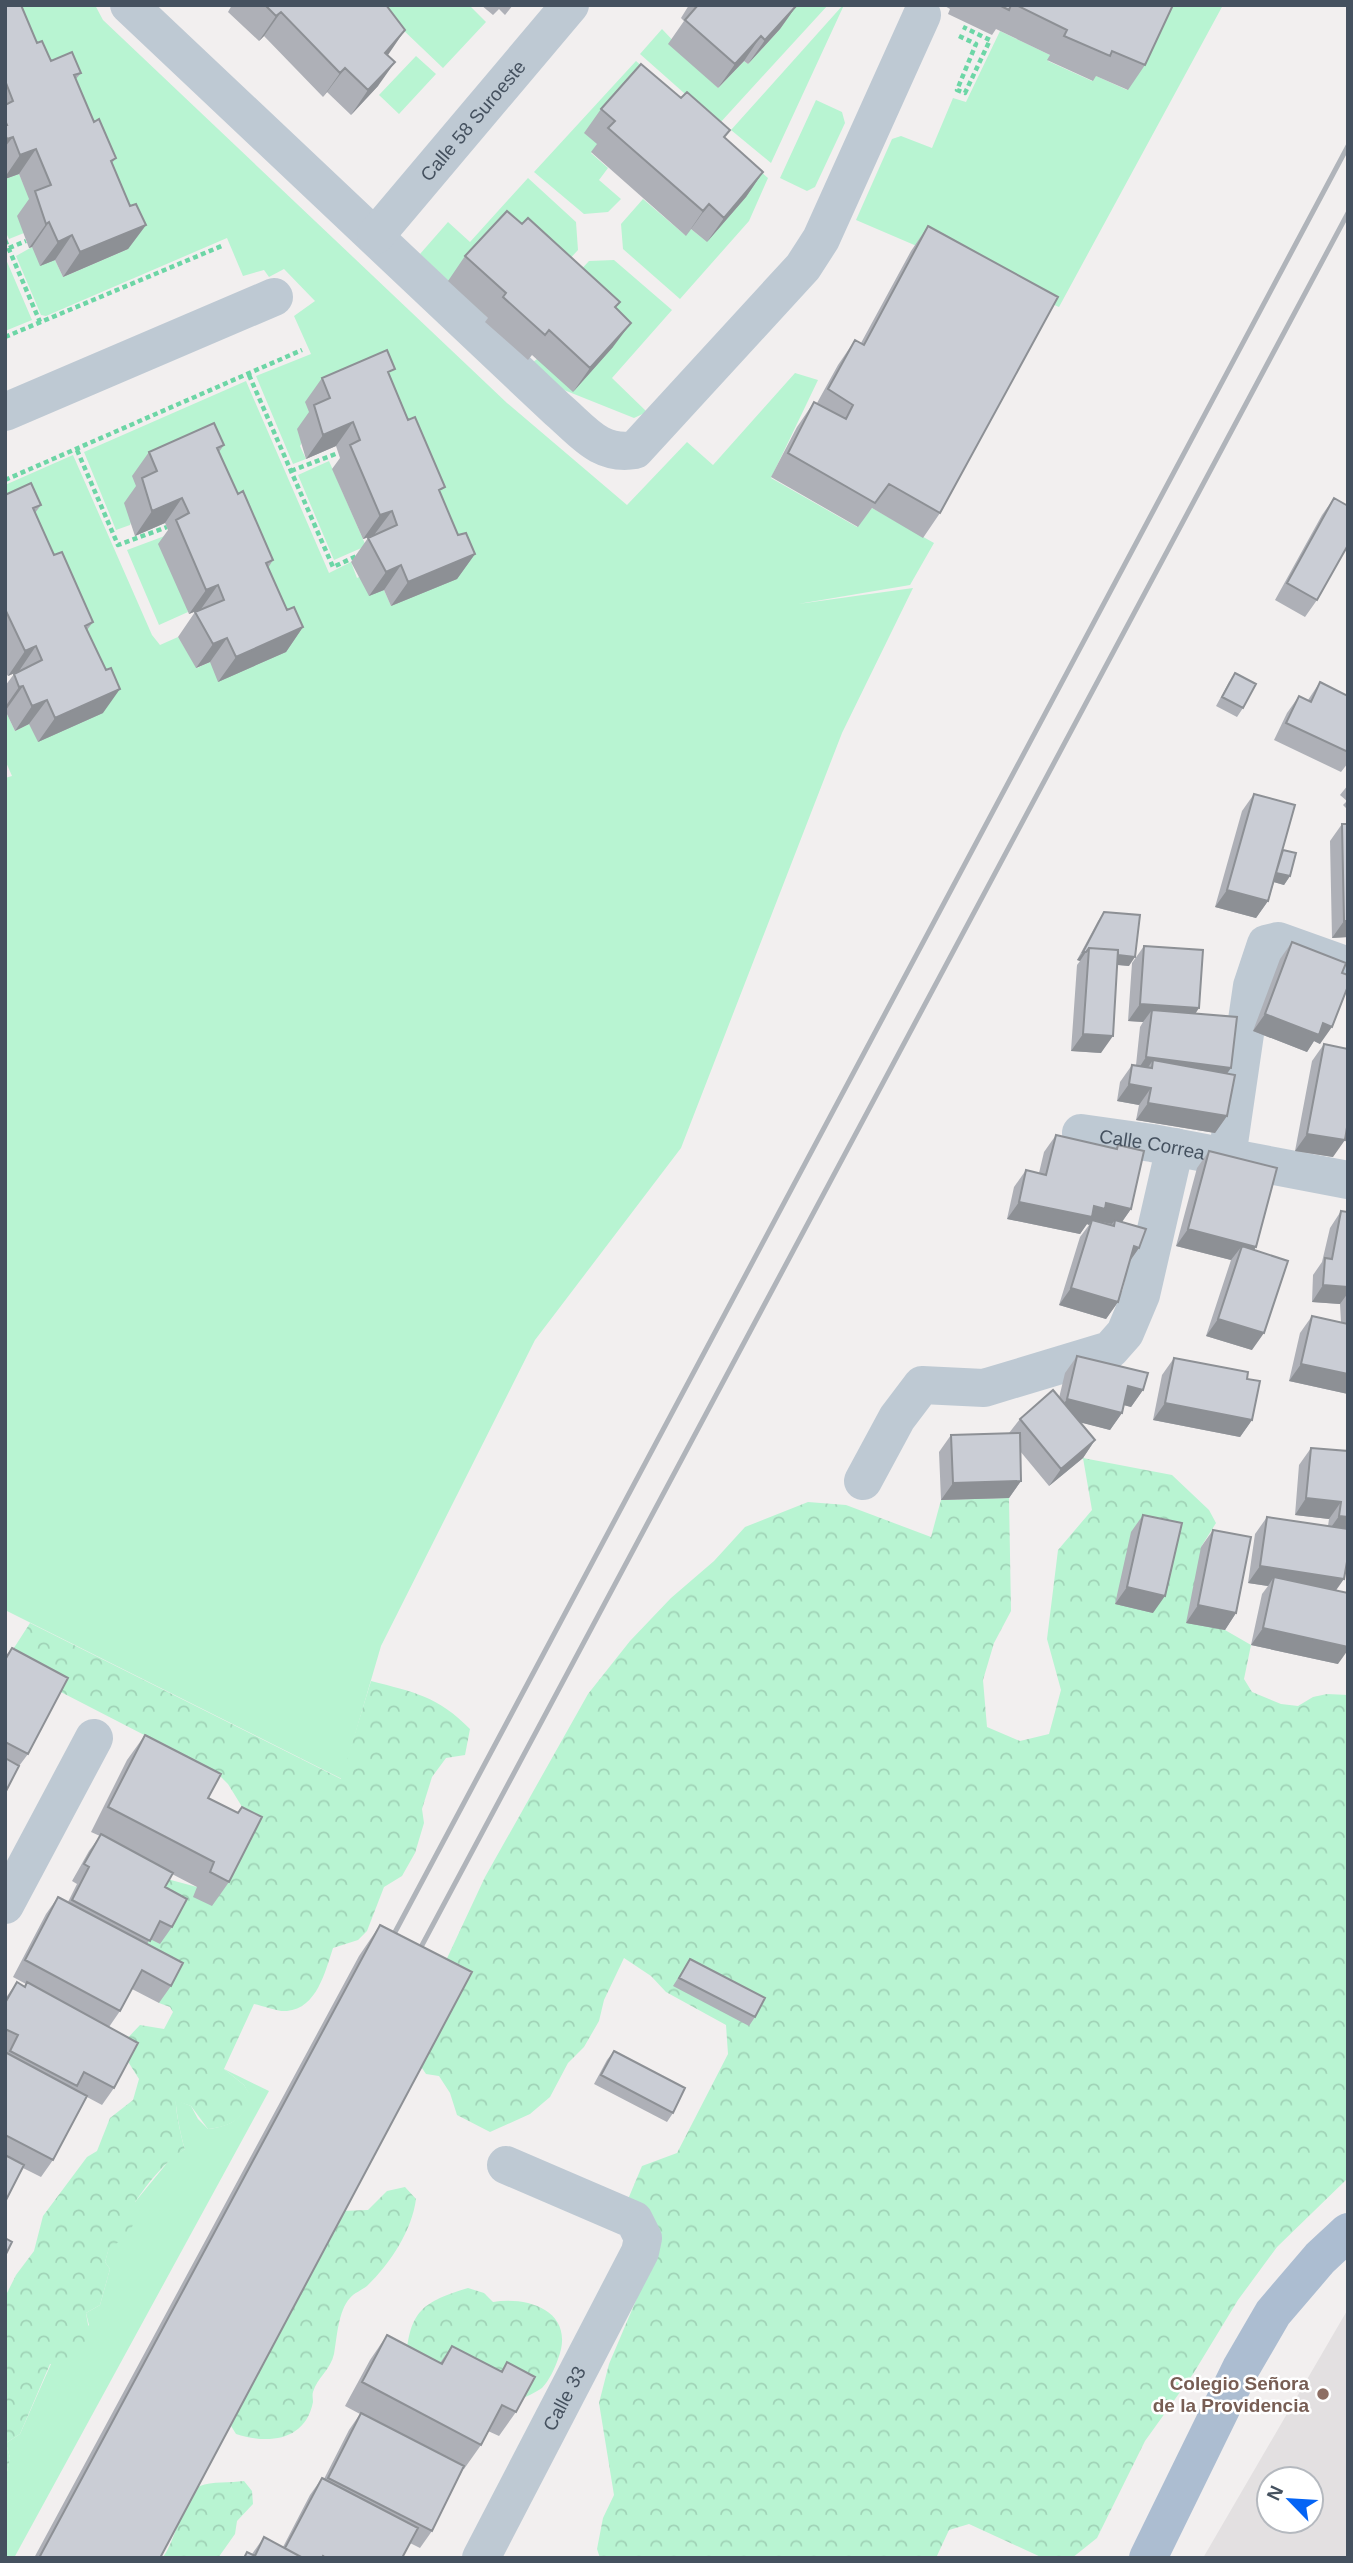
<svg xmlns="http://www.w3.org/2000/svg" width="1353" height="2563" font-family="Arial,sans-serif">
  <style>
    .education { fill: #e3e0e1; fill-rule: evenodd }
    .green { fill: #b8f4d2 }
    .forest { fill: url(#forest-crowns) }
    .lines { fill: none; stroke-linecap: round; stroke-linejoin: round }
    .path { stroke: #6dd6a6; stroke-width: 4.5; stroke-dasharray: 5 3.5; stroke-linecap: butt }
    .minor { stroke: #bec9d3; stroke-width: 38 }
    .major { stroke: #acbdd1; stroke-width: 38 }
    .rail { stroke: #b0b4ba; stroke-width: 5 }
    .wall { fill: #aeb0b7 }
    .shaded-wall { fill: #8d9095 }
    .building { fill: #cacdd5; stroke: #8d9095; stroke-width: 2 }
    .education-dot { fill: #8d6e63; stroke: #fff; stroke-width: 2.5 }
    .labels { text-anchor: middle; stroke-width: 5; stroke-linejoin: round; paint-order: stroke }
    .street-label { font-size: 19px; fill: #45515f; stroke: #fff }
    .education-label { font-size: 19px; font-weight: bold; fill: #785e54; stroke: #fff; text-anchor: end }
  </style>
  <defs>
    <pattern id="forest-crowns" width="20" height="18" patternUnits="userSpaceOnUse" patternTransform="scale(1.75)"><rect width="20" height="18" fill="#b8f4d2"/><path d="M2 6a3 3 0 1 1 6 0M12 15a3 3 0 1 1 6 0" fill="none" stroke="#a0d3b7"/></pattern>
  </defs>
  <rect width="100%" height="100%" fill="#f2efef"/>
  <!-- education -->
  <path class="education" d="M1348 2309V2558H1203ZM1269 2479H1311V2521H1269Z"/>
  <!-- green -->
  <path class="green" d="M5 5H95L103 20 507 403 627 505 687 442 713 465 795 373 818 380 771 478 857 527 872 508 934 543 910 585 798 604 913 588 842 733 681 1148 535 1340 381 1646 342 1779 5 1610V778L12 776 5 760V710L15 731 29 724 5 512V485L73 455 152 635 160 645 178 637 197 668 210 662 249 588 140 496 130 525 116 530 84 452 246 381 329 573 351 562 357 578 361 576 384 590 391 606 422 514 313 422 300 446 306 459 293 464 256 376 311 354 294 316 315 301 284 269 269 277 264 270 243 276 227 238 46 316 41 315 16 256 32 247 55 260 63 277 128 249Z
    M377 5H469L486 22 443 68Z
    M794 5H828L719 124 640 54 662 29 718 88 744 61 748 64 780 29Z
    M843 5H844L771 163 731 130Z
    M1113 5H1223L1059 307 856 220 892 139 901 136 932 148 953 98 966 102 1000 31 1050 55 1048 61 1092 81 1094 75 1127 90Z
    M416 56 436 74 399 114 379 95Z
    M636 61 768 178 749 221 680 299 623 249 621 224 643 199 685 235 691 229 707 242 584 133 598 145 591 153 608 168 599 180 621 199 608 212 584 214 534 172Z
    M816 100 842 112 845 123 815 187 807 191 780 178Z
    M19 174 34 209 24 233 9 239 5 231V179Z
    M528 178 576 222 578 250 551 279 481 317 420 254 448 222 470 242Z
    M5 257 32 320 5 331Z
    M614 260 672 310 612 378 647 412 634 418 559 388 532 363 537 359 562 290 589 261Z
    M329 461 366 546 334 560 298 475Z
    M170 534 188 612 159 625 127 550Z
    M224 2069 269 2091 14 2558H5V2481L10 2458 6 2443 20 2434 51 2364 89 2325 86 2313 100 2305 110 2269 105 2262 109 2247 127 2236 135 2202 172 2157 185 2149C182 2141 175 2108 176 2100L191 2106 198 2119 208 2129C232 2126 241 2119 251 2098L244 2085Z"/>
  <!-- forest -->
  <path class="forest" d="M1083 1458 1172 1475 1209 1510 1216 1523 1201 1547 1225 1630 1251 1645 1244 1679 1252 1692 1281 1704 1298 1706 1313 1697 1327 1694 1348 1695V2178L1277 2247 1238 2300 1193 2374 1145 2441 1097 2538 1072 2558H1043L969 2524 949 2530 936 2558H600L597 2549 603 2518 614 2495 599 2403 609 2364 637 2298 626 2204 642 2166 677 2153 728 2054 726 2025 666 1992 651 1976 624 1958 604 2000 599 2021 584 2047 568 2063 550 2097 530 2114 490 2132 457 2115 450 2093 439 2076 426 2074 416 2059 442 1969 485 1877 588 1694 630 1641 671 1598 714 1561 745 1527 808 1502 846 1505 931 1537 941 1500 1009 1498 1011 1611 994 1643 983 1680 987 1727 1020 1741 1049 1734 1061 1690 1047 1639 1058 1550 1092 1510Z
    M30 1623 341 1779 371 1681C413 1692 438 1696 470 1729L465 1755 446 1758 432 1777 422 1809 424 1823 415 1853 402 1876 384 1887 367 1931 358 1940 333 1948C325 1972 317 2008 287 2011 278 2012 264 2006 254 2004L224 2069 244 2085 252 2098C241 2120 232 2126 208 2129L191 2106 176 2101C175 2109 182 2141 185 2149 164 2162 149 2182 135 2202L140 2211 127 2237 109 2248 105 2262 110 2269 100 2305 86 2313 90 2336 70 2365 50 2364 20 2434 6 2443 10 2458 5 2481V2297L16 2275 34 2251 43 2216 87 2157 97 2151 110 2118 133 2100 139 2079 127 2060 122 2044 140 2025 164 2029 173 2012 170 2007 159 2003 138 1958 156 1876 197 1887 244 1810 228 1784 216 1772 55 1689 12 1651Z
    M405 2187 416 2199C412 2230 391 2263 367 2286 362 2290 354 2293 350 2298 338 2311 337 2338 334 2354 331 2369 317 2378 313 2392 312 2395 313 2399 313 2402 305 2442 267 2444 236 2434L228 2421 340 2211 368 2210 387 2191Z
    M468 2288 484 2293 493 2302C531 2296 576 2313 558 2359 555 2368 549 2381 542 2388 535 2393 525 2397 517 2401L406 2359C410 2310 423 2302 468 2288Z
    M244 2481 252 2491 253 2504 237 2521 235 2534 218 2558H162C176 2542 184 2493 200 2486 211 2481 231 2483 244 2481Z"/>
  <g class="lines">
    <!-- path -->
    <path class="path" d="M959 36 976 44 957 90 965 93 990 40 963 27
      M5 240 40 322
      M9 248 26 241
      M5 337 224 245
      M249 375 333 567 359 555
      M77 450 118 545 167 527
      M291 471 338 453
      M5 480 302 350"/>
    <!-- minor -->
    <g class="minor">
      <path d="M129 5 557 409C583 431 599 456 635 450L803 267 821 239 922 15"/>
      <path id="s1" d="M376 235 570 5"/>
      <path d="M5 412 274 297"/>
      <path id="s2" d="M1081 1133 1152 1143 1348 1180"/>
      <path d="M1227 1157 1252 986 1266 944 1278 941 1348 966"/>
      <path d="M863 1481 897 1418 922 1385 984 1388 1110 1350 1125 1333 1141 1295 1175 1147"/>
      <path d="M5 1905 94 1738"/>
      <path id="s3" d="M481 2558 640 2252 643 2238 634 2220 506 2165"/>
    </g>
    <!-- major -->
    <path class="major" d="M1148 2558 1241 2368 1273 2313 1320 2258 1348 2232"/>
    <!-- rail -->
    <path class="rail" d="M386 1949 1348 146
      M413 1962 1348 213"/>
  </g>
  <!-- wall -->
  <path class="wall" d="M5 5 51 61 81 73 76 79 94 122 116 158 112 163 130 206 146 225 128 249 63 277 55 260 40 266 32 247 29 248 17 216 29 199 19 174 5 179Z
    M232 5H386L388 55 378 86 351 115 327 92 323 97 264 36 259 41 228 12Z
    M481 5H513L505 15 499 9 493 15Z
    M689 5H797L780 29 748 64 744 61 718 88 668 44 684 21 681 18Z
    M943 5H1173L1145 65 1128 90 1096 76 1093 81 1047 60 1050 55 996 29 992 35 948 14 950 9Z
    M601 109 724 138 763 172 746 197 707 242 691 229 686 236 591 152 597 144 584 133Z
    M522 224 620 302 615 308 613 347 573 392 532 355 528 360 485 322 488 318 448 281 465 256Z
    M928 226 940 513 923 538 872 508 858 527 771 477 797 427 814 402 817 403 838 365 855 340 861 343 911 251Z
    M390 377 458 535 475 554 457 579 391 606 384 590 369 596 351 562 368 538 373 536 363 539 332 469 340 458 336 446 306 459 297 429 309 412 305 402 322 378Z
    M224 445 219 452 238 494 273 560 268 568 287 610 303 627 286 652 218 682 210 662 196 668 178 637 195 612 201 609 189 614 158 544 168 530 165 523 135 536 124 503 136 486 132 476 149 452Z
    M5 495 41 505 35 513 54 555 93 622 87 630 103 713 38 742 29 724 15 731 5 710V686L14 674 19 671 8 676 5 672Z
    M1334 498 1317 600 1305 617 1275 600 1322 515Z
    M1235 673 1243 708 1237 717 1216 706 1229 682Z
    M1320 682 1348 696V763L1341 772 1274 740 1287 713 1299 696 1308 700Z
    M1348 785V810L1343 805 1347 801 1340 795Z
    M1254 794 1282 850 1290 876 1284 885 1274 882 1268 901 1256 918 1215 907 1242 811Z
    M1342 824 1348 937 1332 938 1330 841Z
    M1104 912 1129 966 1117 965 1101 1053 1071 1051 1077 965 1080 961 1077 960 1098 921Z
    M1292 942 1342 973 1320 1044 1314 1041 1307 1052 1253 1031 1280 959Z
    M1144 946 1195 1013 1227 1073V1116L1215 1133 1136 1120 1139 1105 1117 1101 1120 1082 1132 1065H1136L1140 1027 1143 1022 1128 1021 1132 963Z
    M1324 1044 1333 1157 1295 1151 1312 1061Z
    M1056 1135 1115 1149 1118 1145 1131 1209 1122 1222 1139 1248 1130 1261 1118 1302 1106 1319 1059 1305 1080 1237 1089 1225 1087 1224 1080 1234 1007 1219 1014 1187 1026 1170 1039 1173 1044 1152Z
    M1209 1151 1256 1247 1254 1250 1252 1350 1206 1336 1231 1260 1176 1246 1197 1168Z
    M1348 1207V1394L1289 1381 1300 1333 1312 1316 1341 1322 1340 1304 1312 1302 1313 1275 1322 1262 1330 1228 1341 1211 1347 1212Z
    M1077 1356 1143 1390 1131 1407 1124 1405 1122 1413 1110 1430 1080 1422 1095 1440 1083 1458 1049 1486 1020 1451 1021 1481 1009 1498 941 1500 939 1452 951 1435 1009 1433 1020 1419 1059 1398 1065 1373Z
    M1174 1358 1247 1379 1252 1420 1240 1437 1153 1420 1162 1375Z
    M1311 1448 1348 1451 1336 1591 1338 1664 1251 1645 1262 1594 1268 1586 1248 1583 1255 1534 1267 1517 1328 1526 1329 1519 1295 1515 1299 1465Z
    M1143 1515 1153 1613 1115 1604 1131 1532Z
    M1213 1530 1236 1613 1225 1630 1186 1623 1201 1547Z
    M12 1648 28 1754 19 1766 5 1793V1657Z
    M145 1735 208 1798 229 1882 212 1906 193 1897 197 1887 172 1874 165 1887 172 1927 160 1944 150 1939 147 1944 171 1986 159 2003 132 1989 120 2011 109 2027 114 2088 102 2105 87 2097 53 2160 41 2177 23 2168 5 2202V1999L17 1982 24 1986 26 1984 13 1977 46 1914 58 1897 68 1902 77 1884 72 1881 89 1851 100 1836 91 1832 127 1760Z
    M380 1925 160 2558H34L359 1956Z
    M690 1959 755 2017 749 2026 673 1986Z
    M614 2051 673 2113 667 2122 594 2084 607 2060Z
    M387 2335 440 2363 452 2346 501 2371 507 2362 516 2412 499 2436 488 2431 481 2445 464 2469H463L432 2531 420 2548 410 2543 402 2558H243L247 2552 252 2554 264 2537 283 2547 310 2495 322 2478 324 2479 349 2430 360 2414 345 2406 370 2360Z"/>
  <!-- shaded-wall -->
  <path class="shaded-wall" d="M797 5 780 29 748 64 765 40Z
    M281 12 264 36 259 41 276 16Z
    M405 30 388 55 368 78 385 53Z
    M761 36 744 61 718 88 735 64Z
    M395 62 378 86 351 115 368 90Z
    M345 68 327 92 323 97 340 73Z
    M13 137 5 147V142L7 139Z
    M36 149 19 174 5 179V177L20 155Z
    M763 172 746 197 707 242 724 218Z
    M709 204 691 229 686 236 703 211Z
    M49 222 32 247 29 248 46 224Z
    M146 225 128 249 63 277 80 252Z
    M72 235 55 260 40 266 58 242Z
    M631 323 613 347 573 392 590 368Z
    M353 422 336 446 306 459 323 435Z
    M182 498 165 523 135 536 152 511Z
    M392 511 374 535 363 539 380 515Z
    M475 554 457 579 391 606 408 582Z
    M401 565 384 590 369 596 386 572Z
    M218 585 201 609 189 614 206 590Z
    M303 627 286 652 218 682 236 657Z
    M227 638 210 662 196 668 213 644Z
    M36 646 19 671 8 676 25 651Z
    M23 686 6 710H5V707L19 687Z
    M120 689 103 713 38 742 55 718Z
    M47 700 29 724 15 731 32 706Z
    M1276 873 1290 876 1284 885 1270 881Z
    M1227 890 1268 901 1256 918 1215 907Z
    M1344 921H1348V937L1332 938Z
    M1083 952H1086L1080 961 1077 960Z
    M1089 952 1135 957 1129 966 1088 962Z
    M1140 1004 1199 1008 1188 1025 1152 1010 1143 1022 1128 1021Z
    M1265 1014 1323 1023 1332 1027 1320 1044 1314 1041 1307 1052 1253 1031Z
    M1083 1034 1113 1036 1101 1053 1071 1051Z
    M1146 1057 1231 1068 1219 1085 1152 1068 1153 1060 1143 1075 1135 1074Z
    M1129 1084 1151 1088 1139 1105 1117 1101Z
    M1148 1103 1227 1116 1215 1133 1136 1120Z
    M1307 1134 1345 1140 1333 1157 1295 1151Z
    M1019 1202 1094 1206 1106 1203 1131 1209 1119 1226 1115 1220 1112 1224 1092 1220 1089 1225 1087 1224 1080 1234 1007 1219Z
    M1188 1229 1256 1247 1244 1264 1242 1246 1231 1260 1176 1246Z
    M1134 1246 1139 1248 1127 1265Z
    M1323 1285 1348 1287V1293L1340 1304 1312 1302Z
    M1071 1288 1118 1302 1106 1319 1059 1305Z
    M1218 1319 1264 1333 1252 1350 1206 1336Z
    M1301 1364 1348 1374V1394L1289 1381Z
    M1128 1386 1143 1390 1131 1407 1116 1403Z
    M1067 1399 1122 1413 1110 1430 1055 1416Z
    M1165 1403 1252 1420 1240 1437 1153 1420Z
    M1095 1440 1083 1458 1049 1486 1061 1469Z
    M1021 1481 1009 1498 941 1500 953 1483Z
    M1306 1498 1341 1502 1329 1519 1295 1515Z
    M1339 1516 1348 1517V1535L1327 1533Z
    M1260 1566 1344 1579 1332 1596 1274 1577 1268 1586 1248 1583Z
    M1127 1587 1165 1596 1153 1613 1115 1604Z
    M1198 1605 1236 1613 1225 1630 1186 1623Z
    M1263 1628 1348 1647V1650L1338 1664 1251 1645Z"/>
  <!-- building -->
  <path class="building" d="M5 5H21L37 43 42 41 51 61 72 52 81 73 74 75 94 122 99 119 116 158 111 161 130 206 136 204 146 225 80 252 72 235 58 242 49 222 46 224 35 191 51 185 36 149 20 155 13 137 7 139 5 134V125H7L5 120V105L13 101 6 83H5Z
    M265 5H386L405 30 385 53 395 62 368 90 345 68 340 73 281 12 276 16Z
    M698 5H797L765 40 761 36 735 64 685 20Z
    M999 5H1011L1009 10Z
    M1016 5H1173L1145 65 1112 51 1110 56 1064 36 1067 30Z
    M641 64 681 98 687 92 730 130 724 137 763 172 724 218 709 204 703 211 608 128 615 121 601 109Z
    M507 211 522 224 528 218 620 302 615 307 631 323 590 368 549 330 545 335 503 297 506 293 465 256Z
    M928 226 1058 297 940 513 889 484 875 503 788 453 814 402 846 419 853 405 828 389 855 340 864 345Z
    M387 350 395 369 388 372 408 420 415 417 445 487 439 490 458 535 466 533 475 554 408 582 401 565 386 572 368 538 397 525 392 511 380 515 350 445 360 440 353 422 323 435 314 405 330 398 322 378Z
    M214 423 224 445 217 448 238 494 243 491 273 560 266 563 287 610 294 607 303 627 236 657 227 638 213 644 195 612 224 600 218 585 206 590 176 520 189 513 182 498 152 511 142 478 157 471 149 452Z
    M31 483 41 505 33 508 54 555 62 552 93 622 85 626 106 670 111 668 120 689 55 718 47 700 32 706 23 686 19 687 14 674 42 660 36 646 25 651 5 609V495Z
    M1334 498 1348 506V545L1317 600 1287 583Z
    M1235 673 1256 684 1243 708 1222 697Z
    M1320 682 1348 696V752L1286 723 1299 696 1311 702Z
    M1254 794 1295 805 1268 901 1227 890Z
    M1342 824H1348V921H1344Z
    M1283 850 1296 853 1290 876 1276 873Z
    M1104 912 1140 915 1135 957 1118 955V950L1089 948 1086 952H1083Z
    M1292 942 1346 963 1342 973 1348 975V986L1332 1027 1323 1023 1319 1035 1265 1014Z
    M1144 946 1203 950 1199 1008 1140 1004Z
    M1089 948 1118 950 1113 1036 1083 1034Z
    M1152 1010 1237 1017 1231 1068 1146 1057Z
    M1324 1044 1348 1049V1121L1345 1140 1307 1134Z
    M1153 1060 1235 1075 1227 1116 1148 1103 1151 1088 1129 1084 1132 1065 1152 1068Z
    M1056 1135 1117 1149 1118 1145 1144 1151 1131 1209 1106 1203 1105 1209 1094 1206 1092 1217 1019 1202 1026 1170 1046 1175Z
    M1209 1151 1277 1168 1256 1247 1188 1229Z
    M1341 1211 1348 1212V1287L1323 1285 1325 1258 1332 1259Z
    M1092 1220 1114 1226 1115 1220 1146 1229 1139 1248 1134 1246 1118 1302 1071 1288Z
    M1242 1246 1288 1261 1264 1333 1218 1319Z
    M1312 1316 1348 1324V1374L1301 1364Z
    M1077 1356 1148 1373 1143 1390 1128 1386 1122 1413 1067 1399Z
    M1174 1358 1248 1372 1247 1379 1260 1381 1252 1420 1165 1403Z
    M1053 1390 1095 1440 1061 1469 1020 1419Z
    M1020 1433 1021 1481 953 1483 951 1435Z
    M1311 1448 1348 1451V1517L1339 1516 1341 1502 1306 1498Z
    M1143 1515 1182 1523 1165 1596 1127 1587Z
    M1267 1517 1348 1529V1556L1344 1579 1260 1566Z
    M1213 1530 1251 1537 1236 1613 1198 1605Z
    M1274 1577 1348 1593V1647L1263 1628Z
    M12 1648 68 1678 28 1754 5 1742V1660Z
    M145 1735 221 1774 208 1798 238 1813 242 1807 262 1817 229 1882 210 1872 214 1862 108 1807Z
    M5 1758 19 1766 5 1793Z
    M101 1834 173 1873 165 1887 187 1899 172 1927 160 1921 150 1941 72 1900 89 1867 84 1864Z
    M58 1897 183 1963 171 1986 142 1970 120 2011 25 1960Z
    M380 1925 472 1972 160 2558H39Z
    M690 1959 765 1998 755 2017 679 1978Z
    M17 1982 25 1987 27 1982 138 2043 114 2088 84 2072 77 2086 10 2051 18 2035 5 2029V2003Z
    M614 2051 685 2088 673 2113 601 2075Z
    M5 2052 87 2096 53 2160 5 2135Z
    M5 2155 24 2165 5 2202Z
    M5 2238 12 2242 5 2256Z
    M387 2335 442 2364 452 2346 502 2372 507 2362 535 2377 516 2412 502 2405 481 2445 362 2382Z
    M361 2413 464 2466 432 2531 328 2478Z
    M322 2478 418 2528 402 2558H326L323 2556 322 2558H303L285 2548Z
    M264 2537 303 2558H244L247 2552 255 2556Z"/>
  <!-- markers -->
  <circle class="education-dot" cx="1323" cy="2394" r="7"/>
  <g class="labels">
    <!-- street labels -->
    <g class="street-label">
      <text dy="7" stroke="none"><textPath href="#s1" startOffset="150">Calle 58 Suroeste</textPath></text>
      <text dy="7" stroke="none"><textPath href="#s2" startOffset="72">Calle Correa</textPath></text>
      <text dy="7" stroke="none"><textPath href="#s3" startOffset="180">Calle 33</textPath></text>
    </g>
    <!-- education labels -->
    <g class="education-label">
      <text x="1309" y="2390">Colegio Señora<tspan x="1309" dy="22">de la Providencia</tspan></text>
    </g>
  </g>
  <!-- border -->
  <rect width="1353" height="2563" fill="none" stroke="#45515f" stroke-width="14"/>
  <!-- north arrow -->
  <g transform="translate(1290 2500) rotate(295)"><circle r="33" fill="#ffffff" stroke="#b5b9bf" stroke-width="2"/>
  <path d="M0-5L12 26L0 18L-12 26Z" fill="#0564f5"/>
  <text y="-10" font-size="19" font-weight="bold" text-anchor="middle" fill="#45515f">N</text>
  </g>
</svg>
